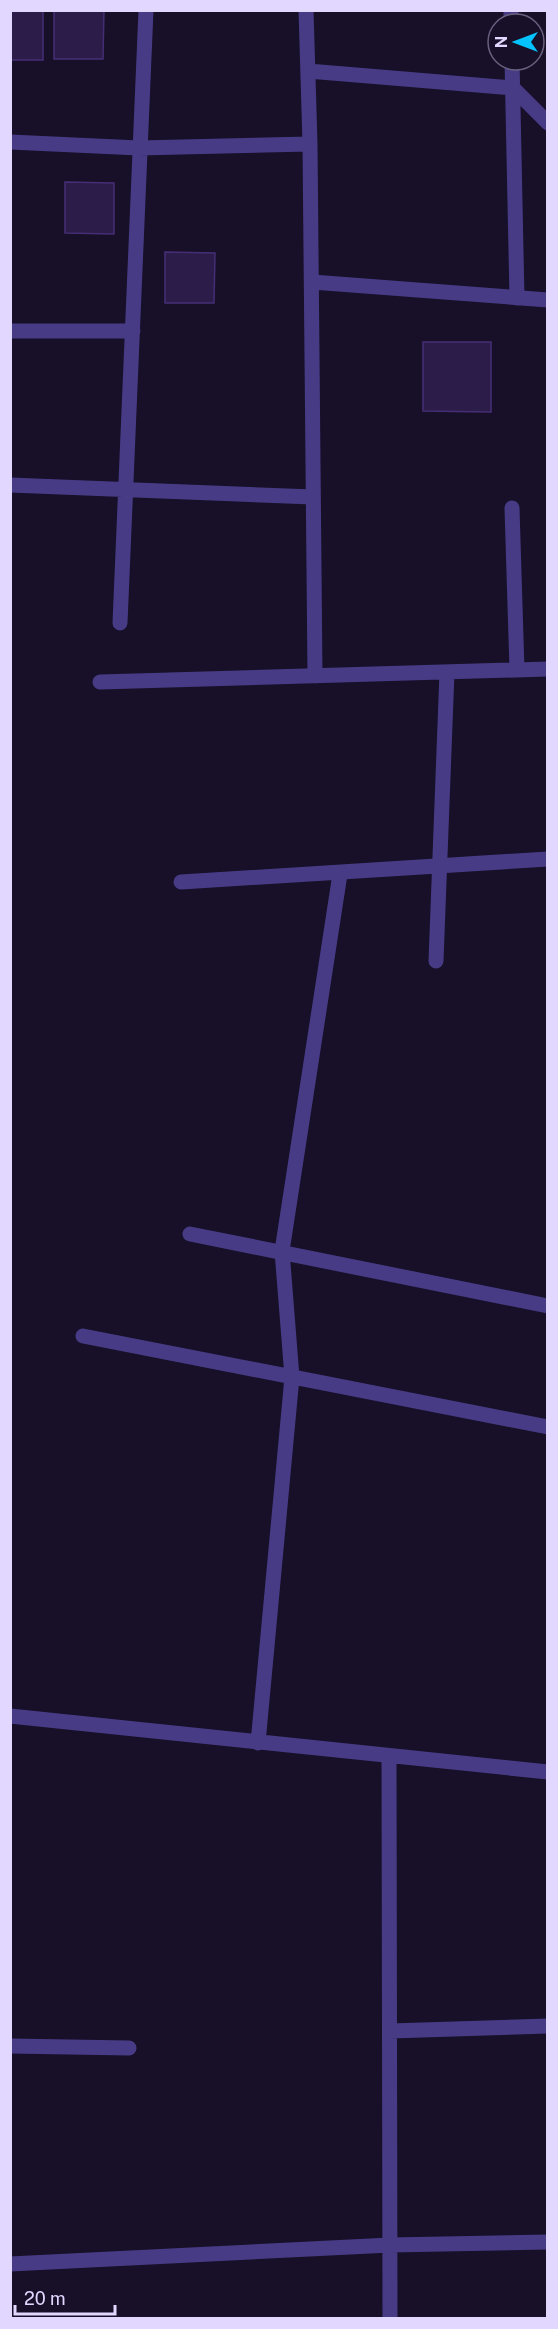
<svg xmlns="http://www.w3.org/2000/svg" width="558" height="2329" font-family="'Public Sans',sans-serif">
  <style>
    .building { fill: #2b1c49; stroke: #452e75; stroke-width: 1.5 }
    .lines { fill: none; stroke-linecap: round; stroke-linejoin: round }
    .minor { stroke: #483b86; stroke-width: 15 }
  </style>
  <rect width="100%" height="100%" fill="#171028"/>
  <!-- building -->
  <path class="building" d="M10 10H43V60H10Z
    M54 10H104L103 59H54Z
    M65 182 114 183V234L65 233Z
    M165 252 215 253 214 303H165Z
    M423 342H491V412L423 411Z"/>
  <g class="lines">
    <!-- minor -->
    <path class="minor" d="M306 10 310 144 315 676
      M511 10V24
      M512 60 517 298
      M308 71 513 88 548 123
      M10 142 139 148 310 144
      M312 282 548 300
      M10 331H133
      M10 485 313 497
      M512 508 517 670
      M120 623 146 10
      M100 682 548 669
      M181 882 548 859
      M436 961 447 672
      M190 1234 548 1306
      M83 1336 548 1427
      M10 1716 548 1772
      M258 1743 292 1377 282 1251 340 874
      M389 1756 390 2318
      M390 2031 548 2026
      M10 2046 129 2048
      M10 2264 390 2245 548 2242"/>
  </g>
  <!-- border -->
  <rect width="558" height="2329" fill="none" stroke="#e1d7ff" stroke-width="24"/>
  <!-- north arrow -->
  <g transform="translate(516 42) rotate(270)"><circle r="28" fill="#171028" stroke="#68607e" stroke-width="1.5"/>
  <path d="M0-4.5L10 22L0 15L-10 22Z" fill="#04c3fe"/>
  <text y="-9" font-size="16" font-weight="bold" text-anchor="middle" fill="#e1d7ff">N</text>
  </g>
  <!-- scale -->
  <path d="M15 2305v9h100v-9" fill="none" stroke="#e1d7ff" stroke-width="3"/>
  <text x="24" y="2305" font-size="18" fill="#e1d7ff" stroke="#171028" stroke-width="4.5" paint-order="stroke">20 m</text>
</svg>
